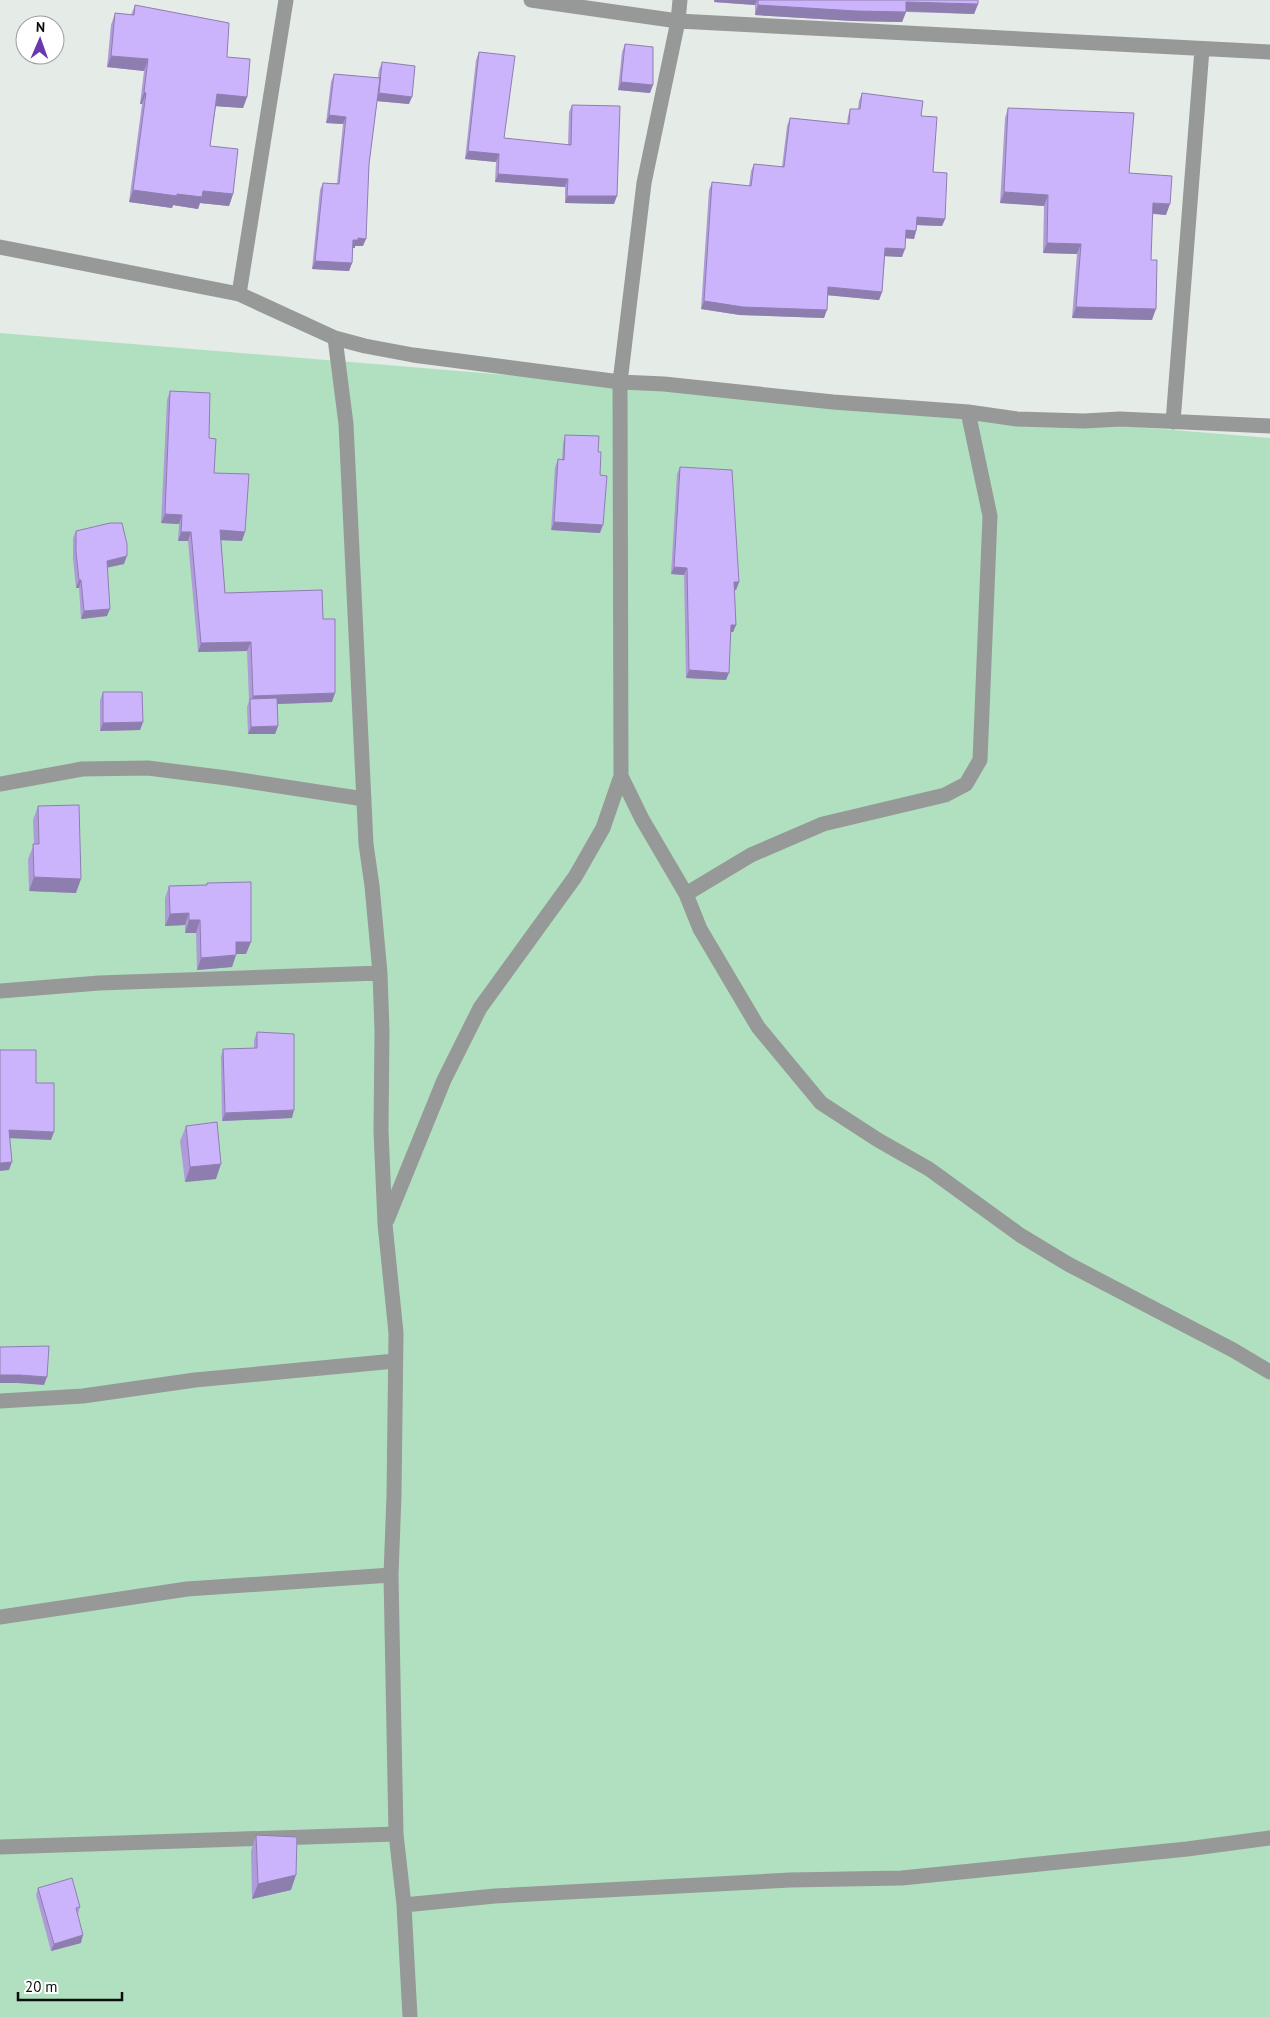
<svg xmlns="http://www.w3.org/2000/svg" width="1270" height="2017" font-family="'PT Sans',sans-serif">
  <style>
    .green { fill: #b1e0c1 }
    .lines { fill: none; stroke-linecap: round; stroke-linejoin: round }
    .minor { stroke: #969997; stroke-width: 15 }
    .wall { fill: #af9bd9 }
    .shaded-wall { fill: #8e7eb0 }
    .building { fill: #cbb4fc; stroke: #8e7eb0 }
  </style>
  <rect width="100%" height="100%" fill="#e5ebe7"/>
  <!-- green -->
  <path class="green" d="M0 333 1270 438V2017H0Z"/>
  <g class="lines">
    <!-- minor -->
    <path class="minor" d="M531 0 678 21 1270 52
      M0 247 239 294 335 338 365 346 413 355 620 382 664 384 833 402 968 412 1017 419 1084 421 1120 419 1270 426
      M239 294 286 0
      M335 338 346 424 366 844 372 886 380 973 382 1031 381 1131 385 1224 396 1333 394 1496 391 1575 396 1834 404 1905 410 2017
      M1173 422 1202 49
      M621 776 642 819 686 894 700 929 758 1027 821 1103 878 1140 929 1169 1020 1235 1068 1264 1233 1350 1270 1372
      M0 784 82 769 148 768 227 778 364 799
      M686 894 751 855 823 824 945 795 966 784 980 760 990 516 968 412
      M0 991 99 983 380 973
      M387 1220 444 1080 480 1008 575 877 603 828 621 776 620 382 644 183 678 21 680 0
      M0 1401 83 1396 195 1380 395 1361
      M0 1617 187 1589 391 1575
      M0 1847 396 1834
      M404 1905 495 1896 790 1880 902 1878 1187 1849 1270 1838"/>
  </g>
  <!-- wall -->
  <path class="wall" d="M714 0H978V4L974 14 906 12 902 22 853 21 755 15V5L714 2Z
    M135 5 227 57 247 97 243 108 216 106 210 146 233 194 229 206 200 203 198 209 173 205 172 208 129 202 142 104H140L144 71 107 67 111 25 115 13 131 15Z
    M625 44 650 93 618 90 622 52Z
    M479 52 504 138 568 145 569 112 572 105 614 204 565 203V187L495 182 496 162 465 159 476 60Z
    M382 62 409 104 377 101 369 164 363 246H355V248H353L352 263 349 271 312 269 320 190 323 183H337L343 124 326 123 331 82 334 74 378 78 379 70Z
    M862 93 921 116 933 172 945 219 942 226 917 225 916 231 914 239 905 238 902 257 885 256 882 292 879 300 828 295 824 318 740 315 701 309 709 190 712 182 749 186 751 171 754 164 782 167 787 126 790 118 847 124 848 116 850 109H858L859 101Z
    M1008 108 1129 173 1166 215 1152 214 1151 260 1152 320 1072 318 1077 254 1043 253 1044 206 1000 203 1005 118Z
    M170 391 209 438 214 473 242 541 221 540 225 593 323 619 332 702 277 704 278 726 275 734H248L247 707 249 701 247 651 198 652 188 541H178L179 524 161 523 167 400Z
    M565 435 598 452 600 475V533L551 530 555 467 558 459H562L563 443Z
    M680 467 739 582 736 590H734L736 625 733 632H731L726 680 686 678 684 575 671 574 677 474Z
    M76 531 124 564 107 568V616L81 619 79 588H76L73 559V538Z
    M103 692 143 722 140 730 100 731V700Z
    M38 806 76 893 29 891 28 859 34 844 33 820Z
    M207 883 246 954H236L232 967 197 970 196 933H185V925L165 926V898L169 886 206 885Z
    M257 1032 292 1118 222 1121 221 1057 223 1049 254 1048V1040Z
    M186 1126 216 1179 185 1182 180 1141Z
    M256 1835 291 1890 252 1899 251 1851Z
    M38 1888 80 1907 78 1914 81 1943 51 1951 36 1895Z"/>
  <!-- shaded-wall -->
  <path class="shaded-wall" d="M715 0H757L755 5 714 2Z
    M906 2 978 4 974 14 902 11Z
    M758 5 906 12 902 22 853 21 755 15Z
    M111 56 148 59 144 71 107 67Z
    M621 82 653 85 650 93 618 90Z
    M144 92 146 93 142 104H140Z
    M379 93 412 97 409 104 376 101Z
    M217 94 247 97 243 108 213 106Z
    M329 115 346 117 343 124 326 123Z
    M468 151 499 154 496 162 465 159Z
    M498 174 568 179 565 187 495 182Z
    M133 190 177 194 203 191 233 194 229 206 200 203 198 209 173 205 172 208 129 202Z
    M1004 192 1048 195 1044 206 1000 203Z
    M567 196H617L614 204 565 203Z
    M1153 203 1170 204 1166 215 1149 213Z
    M917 217 945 219 942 226 915 225Z
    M906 230 916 231 914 239 903 238Z
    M358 238 366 239 363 246H355V248L350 247 353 240Z
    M1047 243 1081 244 1077 254 1043 253Z
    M885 248 905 249 902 257 882 256Z
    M315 261 352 263 349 271 312 269Z
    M828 287 882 292 879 300 825 295Z
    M704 301 827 310 824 318 740 315 701 309Z
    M1076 307 1156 309 1152 320 1072 318Z
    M165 514 182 515 179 524 161 523Z
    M554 522 603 525 600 533 551 530Z
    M220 530 245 532 242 541 217 540Z
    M181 532H191L188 541H178Z
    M127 556 124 564 104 568 107 561Z
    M674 567 687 568 684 575 671 574Z
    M79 580H81L79 588H76Z
    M734 582H739L736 590H731Z
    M110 609 107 616 81 619 84 611Z
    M731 625H736L733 632H728Z
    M251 642 247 651 198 652 201 643Z
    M689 670 729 673 726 680 686 678Z
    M335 693 332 702 250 705 253 696Z
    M143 722 140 730 100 731 103 723Z
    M278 726 275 734H248L251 727Z
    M34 877 81 879 76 893 29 891Z
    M189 913 185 925 165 926 170 914Z
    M189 920H200L196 933H185Z
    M236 942H251L246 954H232Z
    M236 955 232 967 197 970 201 958Z
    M294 1110 292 1118 222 1121 225 1113Z
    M9 1130 54 1132 51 1140 6 1138Z
    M12 1162 9 1170 0 1171V1163Z
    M221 1164 216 1179 185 1182 190 1167Z
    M0 1375H20L47 1377 44 1385 17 1383H0Z
    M296 1875 291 1890 252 1899 258 1884Z
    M83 1935 81 1943 51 1951 54 1944Z"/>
  <!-- building -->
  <path class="building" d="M758 0H978V4L906 2V12L856 11 758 5Z
    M135 5 229 23 227 57 250 59 247 97 217 94 210 146 238 149 233 194 203 191 202 197 177 194V196L133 190 146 93 144 92 148 59 111 56 115 13 134 15Z
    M625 44 653 47V85L621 82Z
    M479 52 515 56 504 138 571 145 572 105 620 106 617 196H567L568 179 498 174 499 154 468 151Z
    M382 62 415 66 412 97 379 93Z
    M334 74 380 78 369 164 366 239 358 238V240H353L352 263 315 261 323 183 339 184 346 117 329 115Z
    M862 93 923 101 921 116 937 117 933 172 947 173 945 219 917 217 916 231 906 230 905 249 885 248 882 292 828 287 827 310 743 307 704 301 712 182 751 186 754 164 784 167 790 118 849 124 850 109H860Z
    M1008 108 1134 113 1129 173 1172 176 1170 204 1153 203 1151 260H1157L1156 309 1076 307 1081 244 1047 243 1048 195 1004 192Z
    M170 391 210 393 209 438 216 439 214 473 249 474 245 532 220 530 225 593 322 590 323 619H335V693L253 696 251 642 201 643 191 532H181L182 515 165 514Z
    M565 435 599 436 598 452H601L600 475 607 476 603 525 554 522 558 459 564 460Z
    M680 467 732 470 739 582H734L736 625H731L729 673 689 670 687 568 674 567Z
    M110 523H122L127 544V556L107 561 110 609 84 611 81 580H79L76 552V531Z
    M103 692H142L143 722 103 723Z
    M277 698 278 726 251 727 250 699Z
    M79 805 81 879 34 877 33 844H39L38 806Z
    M251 882V942H236V955L201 958 200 920H189V913L170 914 169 886 207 885V883Z
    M257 1032 294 1034V1110L225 1113 223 1049 257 1048Z
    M0 1050H36V1083H54V1132L9 1130 12 1162 0 1163Z
    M217 1122 221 1164 190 1167 186 1126Z
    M49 1346 47 1377 20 1375H0V1347Z
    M256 1835 297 1837 296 1875 258 1884Z
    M72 1878 80 1907 76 1908 83 1935 54 1944 38 1888Z"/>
  <!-- north arrow -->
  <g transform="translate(40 40) rotate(2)"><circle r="24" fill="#ffffff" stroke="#9d9e9e"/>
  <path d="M0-4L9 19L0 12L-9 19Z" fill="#6937ae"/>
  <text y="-8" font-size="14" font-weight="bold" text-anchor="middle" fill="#0b0d0c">N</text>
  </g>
  <!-- scale -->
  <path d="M18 1992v8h104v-8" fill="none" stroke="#0b0d0c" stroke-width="2.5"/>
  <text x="25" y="1992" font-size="15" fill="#0b0d0c" stroke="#ffffff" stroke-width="4" paint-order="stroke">20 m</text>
</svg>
